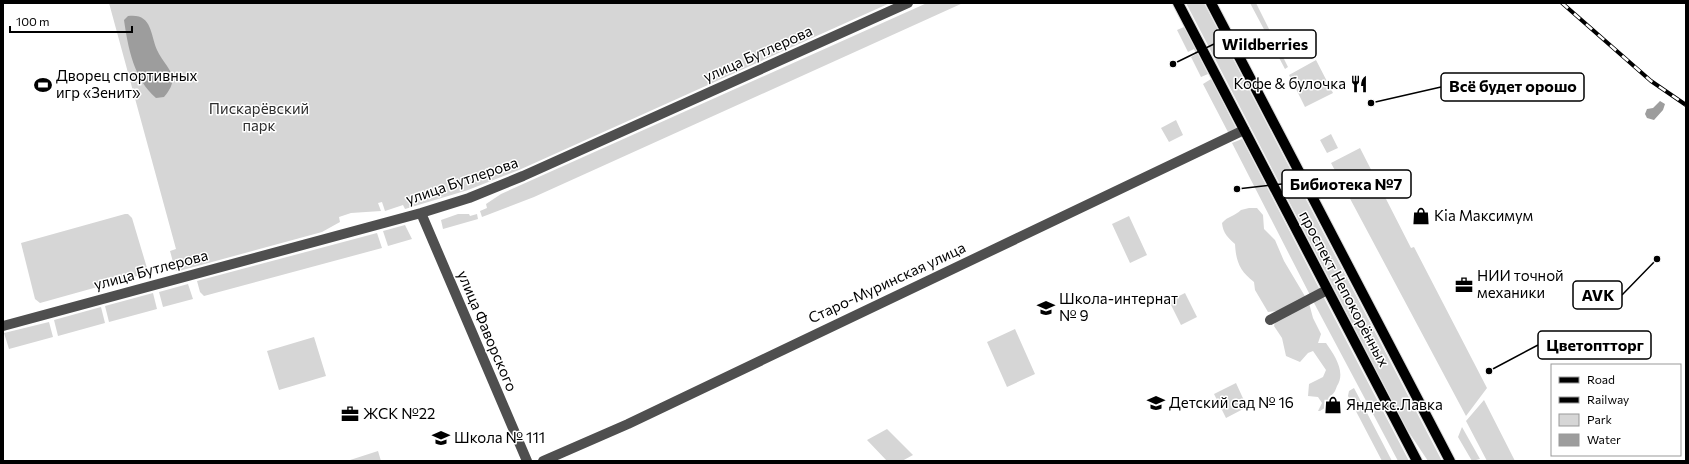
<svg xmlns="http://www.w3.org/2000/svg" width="1689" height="464" font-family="Commissioner,sans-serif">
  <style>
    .green { fill: #d6d6d6 }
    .water { fill: #9d9d9d }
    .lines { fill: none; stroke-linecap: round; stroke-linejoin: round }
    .major-casing { stroke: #dbdbdb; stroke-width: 12 }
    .minor { stroke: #4f4f4f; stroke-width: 10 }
    .major { stroke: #000; stroke-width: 10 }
    .rail-casing { stroke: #000; stroke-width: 4 }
    .rail { stroke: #fff; stroke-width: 2.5; stroke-dasharray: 8; stroke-linecap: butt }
    .labels { text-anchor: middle; stroke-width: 3; stroke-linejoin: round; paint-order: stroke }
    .street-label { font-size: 15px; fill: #000; stroke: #fff }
    .poi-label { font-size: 15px; fill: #000; stroke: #fff; text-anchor: start }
    .park-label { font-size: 15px; fill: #2d2d2d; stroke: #fff }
    .leader { fill: none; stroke: #000; stroke-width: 1.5 }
    .callout-dot { fill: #000; stroke: #fff; stroke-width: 1.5 }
    .callout { fill: #fff; stroke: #000; stroke-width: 1.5 }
    .callout-label { font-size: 16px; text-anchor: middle; font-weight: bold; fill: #000 }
  </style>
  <rect width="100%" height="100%" fill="#fff"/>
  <!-- green -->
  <path class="green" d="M109 3H890L519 170 468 190 405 209 403 205 385 211 382 202 378 203 381 211 351 213 339 217 340 222 322 232 179 271 174 270 168 264 173 262 170 251 176 249Z
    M927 3H963L534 197 482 217 480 211 487 208 486 204 501 194Z
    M1186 3H1204L1442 461H1428L1408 431Z
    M1250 3H1256L1288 67 1285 69Z
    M1184 27 1208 74 1201 77 1191 57 1196 54 1194 49 1188 52 1177 30Z
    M1316 60 1333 93 1305 107 1289 75Z
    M1211 79 1237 130 1229 134 1203 84Z
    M1176 120 1183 135 1169 142 1161 128Z
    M1331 134 1338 148 1327 153 1320 140Z
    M1242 139 1320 290 1310 295 1232 143Z
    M1360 148 1411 248 1414 247 1487 388 1466 416 1331 163Z
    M1249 208H1257L1263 215 1264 229 1275 240 1284 261 1309 303 1313 318 1321 334 1318 343H1326C1335 356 1346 372 1337 386 1335 391 1335 393 1330 396L1329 405 1320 411H1318L1322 403 1318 397 1308 396 1309 384 1323 377 1326 370 1313 351 1308 353 1300 362 1286 356 1282 338 1274 326 1278 311 1268 312 1255 290 1254 282C1240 271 1236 262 1235 244 1228 238 1223 233 1222 223 1228 216 1235 216 1241 210Z
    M125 214H128L132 218 147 268 144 274 40 303 35 299 21 243Z
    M458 214H469L470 216 477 214 478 219 443 229 441 220Z
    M1129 216 1147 255 1130 263 1112 224Z
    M405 225 412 239 388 246 383 231Z
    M377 233 382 248 204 296 200 292 197 281Z
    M188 284 193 299 163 307 159 292Z
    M153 293 157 309 109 322 105 306Z
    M1185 293 1197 317 1181 325 1169 301Z
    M1323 296 1409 461H1398L1313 301Z
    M101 307 105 323 58 336 54 320Z
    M49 322 53 337 9 349 4 333Z
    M1015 329 1035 374 1007 387 987 342Z
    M314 337 326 376 279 390 267 351Z
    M1236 383 1247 407 1226 418 1214 394Z
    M1354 388 1392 461H1382L1348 396 1349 391Z
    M1484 400 1515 461H1487L1466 421Z
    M1462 427 1480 459 1472 461 1458 437Z
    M887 429 913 455 902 461H887L867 440Z
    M378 451 381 461H347Z"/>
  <!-- water -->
  <path class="water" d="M128 16C152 13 150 33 157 50 165 68 183 75 164 97L156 98C134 79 128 48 124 20Z
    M1660 101 1665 104 1663 110 1654 120 1647 118 1645 114 1647 109 1653 108Z"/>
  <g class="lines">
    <!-- major casing -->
    <g class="major-casing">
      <path id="major" d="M1178 3 1417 461
        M1211 3 1450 461"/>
    </g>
    <!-- minor -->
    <path class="minor" d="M421 213 527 461
      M1270 320 1327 290
      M3 326 421 213 469 198 523 176 908 3
      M543 461 628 424 1244 130"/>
    <!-- major -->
    <use href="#major" class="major"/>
    <!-- rail casing -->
    <g class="rail-casing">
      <path id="rail" d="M1562 3 1651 81 1686 105"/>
    </g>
    <!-- rail -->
    <use href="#rail" class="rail"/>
  </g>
  <!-- icons -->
  <defs>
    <g id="restaurant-bare" transform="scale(1.38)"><path d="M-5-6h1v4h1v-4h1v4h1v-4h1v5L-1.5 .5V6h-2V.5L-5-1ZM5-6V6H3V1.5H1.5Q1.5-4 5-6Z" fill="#000" stroke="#fff" stroke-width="2.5" paint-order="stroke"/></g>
    <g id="stadium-bare" transform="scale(1.38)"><path d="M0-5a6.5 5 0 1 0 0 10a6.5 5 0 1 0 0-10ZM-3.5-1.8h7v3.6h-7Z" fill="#000" stroke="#fff" stroke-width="2.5" paint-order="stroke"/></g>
    <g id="shop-bare" transform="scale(1.38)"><path d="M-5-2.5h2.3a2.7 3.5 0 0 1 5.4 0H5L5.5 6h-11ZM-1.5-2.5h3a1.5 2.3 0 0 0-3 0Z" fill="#000" stroke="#fff" stroke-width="2.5" paint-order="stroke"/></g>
    <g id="office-bare" transform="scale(1.38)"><path d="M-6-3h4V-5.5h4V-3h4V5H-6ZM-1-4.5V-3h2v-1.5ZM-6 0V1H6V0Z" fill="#000" stroke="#fff" stroke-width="2.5" paint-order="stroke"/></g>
    <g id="school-bare" transform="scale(1.38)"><path d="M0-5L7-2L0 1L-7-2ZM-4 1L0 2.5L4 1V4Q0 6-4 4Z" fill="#000" stroke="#fff" stroke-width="2.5" paint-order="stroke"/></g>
  </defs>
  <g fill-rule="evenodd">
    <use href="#restaurant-bare" x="1359" y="84"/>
    <use href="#stadium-bare" x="43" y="85"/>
    <use href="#shop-bare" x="1421" y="216"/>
    <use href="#office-bare" x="1464" y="285"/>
    <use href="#school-bare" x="1046" y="308"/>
    <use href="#school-bare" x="1156" y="403"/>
    <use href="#shop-bare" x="1333" y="405"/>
    <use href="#office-bare" x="350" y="414"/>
    <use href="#school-bare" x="441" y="438"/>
  </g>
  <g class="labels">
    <!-- street labels -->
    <g class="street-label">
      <text transform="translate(758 54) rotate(-24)" y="5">улица Бутлерова</text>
      <text transform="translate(462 181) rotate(-19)" y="5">улица Бутлерова</text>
      <text transform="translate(151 270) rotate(-15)" y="5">улица Бутлерова</text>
      <text transform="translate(887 283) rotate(-25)" y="5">Старо-Муринская улица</text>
      <text transform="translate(1344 289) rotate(62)" y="5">проспект Непокорённых</text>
      <text transform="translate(487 331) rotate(67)" y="5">улица Фаворского</text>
    </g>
    <!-- poi labels -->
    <g class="poi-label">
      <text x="56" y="81">Дворец спортивных<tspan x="56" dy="17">игр «Зенит»</tspan></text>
      <text x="1346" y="89" text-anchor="end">Кофе &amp; булочка</text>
      <text x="1434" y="221">Kia Максимум</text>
      <text x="1477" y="281">НИИ точной<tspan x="1477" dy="17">механики</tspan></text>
      <text x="1059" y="304">Школа-интернат<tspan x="1059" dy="17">№ 9</tspan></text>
      <text x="1169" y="408">Детский сад № 16</text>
      <text x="1346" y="410">Яндекс.Лавка</text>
      <text x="363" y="419">ЖСК №22</text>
      <text x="454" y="443">Школа № 111</text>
    </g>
    <!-- park labels -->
    <g class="park-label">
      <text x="259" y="114">Пискарёвский<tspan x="259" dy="17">парк</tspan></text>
    </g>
  </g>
  <!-- callouts -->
  <path class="leader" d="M1173 64L1214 44M1371 103L1441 87M1237 189L1282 184M1657 259L1622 295M1489 371L1538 345"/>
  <g class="callout-dot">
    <circle cx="1173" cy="64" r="4"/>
    <circle cx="1371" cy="103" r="4"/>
    <circle cx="1237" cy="189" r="4"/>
    <circle cx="1657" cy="259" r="4"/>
    <circle cx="1489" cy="371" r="4"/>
  </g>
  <g class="callout">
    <rect x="1214" y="30" width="102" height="28" rx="4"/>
    <rect x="1441" y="73" width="143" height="28" rx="4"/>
    <rect x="1282" y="170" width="129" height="28" rx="4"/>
    <rect x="1573" y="281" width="49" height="28" rx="4"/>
    <rect x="1538" y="331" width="113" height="28" rx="4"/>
  </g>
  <g class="callout-label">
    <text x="1265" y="50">Wildberries</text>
    <text x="1513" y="92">Всё будет орошо</text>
    <text x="1346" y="190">Бибиотека №7</text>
    <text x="1598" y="301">AVK</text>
    <text x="1595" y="351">Цветоптторг</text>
  </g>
  <!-- border -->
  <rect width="1689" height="464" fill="none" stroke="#000000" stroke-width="8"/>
  <!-- legend -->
  <rect x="1551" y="364" width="130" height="92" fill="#ffffff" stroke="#999999"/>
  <rect x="1559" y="377" width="20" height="6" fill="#000000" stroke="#999999"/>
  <text x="1587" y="384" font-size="12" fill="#000000">Road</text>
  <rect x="1559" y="397" width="20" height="6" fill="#000000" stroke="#999999"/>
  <text x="1587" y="404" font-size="12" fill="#000000">Railway</text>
  <rect x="1559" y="414" width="20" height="12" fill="#d6d6d6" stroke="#999999"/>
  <text x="1587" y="424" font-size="12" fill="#000000">Park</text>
  <rect x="1559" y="434" width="20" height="12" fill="#9d9d9d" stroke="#999999"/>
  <text x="1587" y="444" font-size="12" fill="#000000">Water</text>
  <!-- scale -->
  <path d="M10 26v6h122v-6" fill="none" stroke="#000000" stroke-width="2"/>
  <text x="16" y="26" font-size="12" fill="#000000" stroke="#ffffff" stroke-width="3" paint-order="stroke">100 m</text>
</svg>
